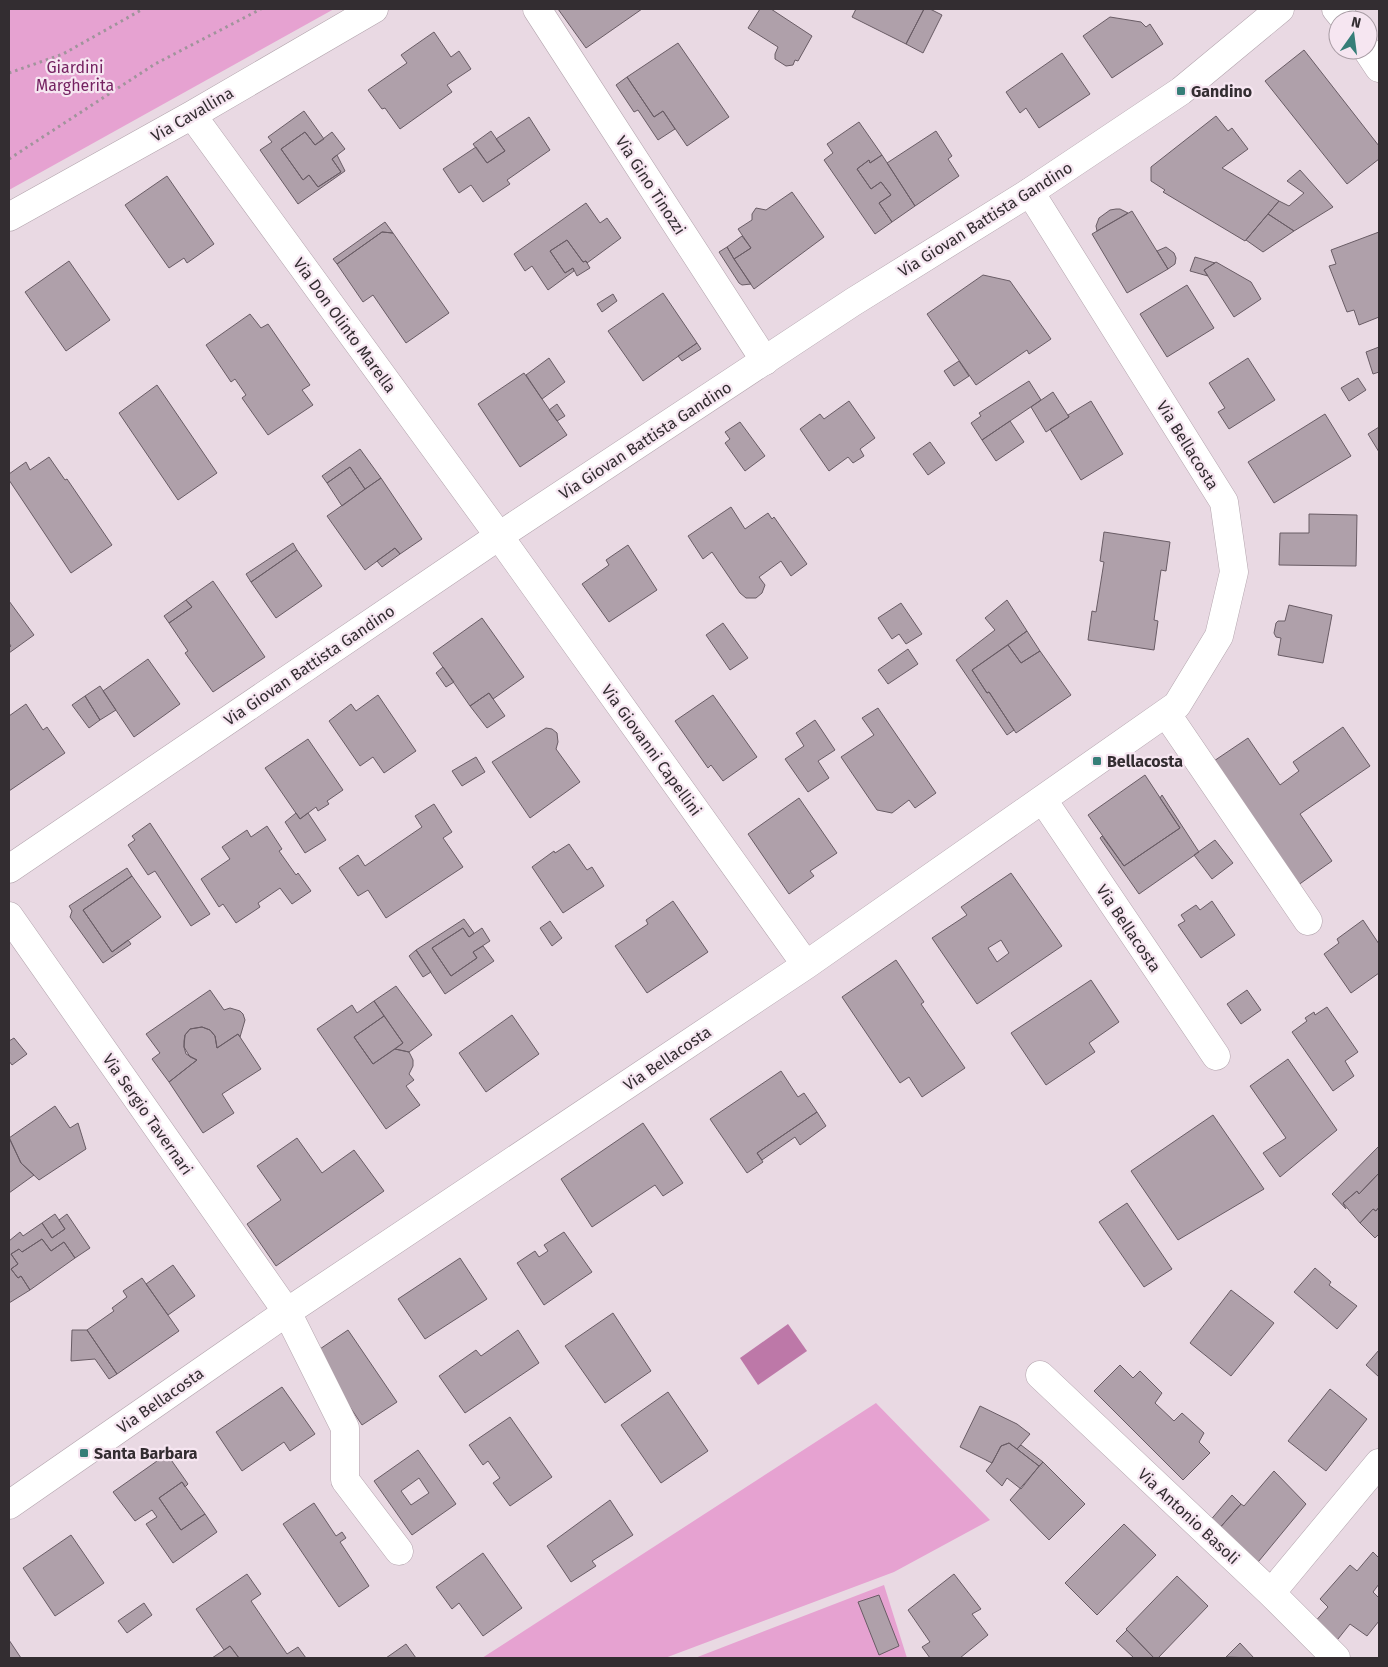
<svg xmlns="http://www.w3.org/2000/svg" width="1388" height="1667" font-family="'Fira Sans',sans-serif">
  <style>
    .green { fill: #e6a2d1 }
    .water { fill: #bd78a8 }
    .building { fill: #afa0aa; stroke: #695c65; fill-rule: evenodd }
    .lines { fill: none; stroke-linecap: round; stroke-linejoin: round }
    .street-casing { stroke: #b3a4ad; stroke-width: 29 }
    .secondary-casing { stroke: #b3a4ad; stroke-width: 29 }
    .path { stroke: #a0949b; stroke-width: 3; stroke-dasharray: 2.5 4; stroke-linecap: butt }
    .street { stroke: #fff; stroke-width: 28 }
    .secondary { stroke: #fff; stroke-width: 28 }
    .poi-dot { fill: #367e78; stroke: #f6e6f1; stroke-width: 2 }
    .labels { text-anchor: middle; stroke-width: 4.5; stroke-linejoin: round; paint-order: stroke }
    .park-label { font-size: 16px; fill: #752362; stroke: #f6e6f1 }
    .poi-label { font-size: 16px; font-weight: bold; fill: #332d31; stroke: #f6e6f1; text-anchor: start }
    .street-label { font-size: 16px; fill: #332d31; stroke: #f6e6f1 }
  </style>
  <rect width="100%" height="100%" fill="#e9d9e3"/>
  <!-- green -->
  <path class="green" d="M9 9H334L9 190Z
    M876 1403 990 1520 894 1572 665 1658H482Z
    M884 1585 907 1658H695Z"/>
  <!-- water -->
  <path class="water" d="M788 1324 807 1351 758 1385 740 1358Z"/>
  <!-- building -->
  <path class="building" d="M558 9H642L586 48Z
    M760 9H771L812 36 798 61 795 60 793 65 786 66 775 59V54L778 47 748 28Z
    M856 9H924L906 44 852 17Z
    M924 9H930L942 15 923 53 906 44Z
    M1110 17 1141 22 1146 27 1150 24 1163 44 1112 78 1083 36Z
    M434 32 451 57 459 51 471 69 447 85 452 92 400 129 385 108 382 109 368 90 407 63 401 55Z
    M678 43 729 117 687 146 663 111 654 117 627 77Z
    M1304 50 1379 146V159L1347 184 1265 81Z
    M1062 53 1090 94 1039 128 1026 108 1020 113 1006 92Z
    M627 77 654 117 663 111 675 129 658 140 638 110 634 112 616 85Z
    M304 111 324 139 315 145 305 132 281 149 303 180 309 175 318 187 341 172 332 159 337 155 345 171 298 204 260 150 272 142 268 137Z
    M1216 116 1228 131 1232 128 1248 149 1222 168 1279 201 1245 241 1163 192 1165 190 1151 181V167Z
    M529 117 550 150 507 180 510 184 483 202 471 185 459 193 443 169 476 147 487 163 505 151 496 139Z
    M859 122 882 155 870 163 869 160 857 169 871 189 881 182 891 195 879 203 892 222 875 234 824 160 833 153 827 144Z
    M491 131 505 151 487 163 473 144Z
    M936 131 952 156 948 159 959 176 915 206 887 163Z
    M305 132 315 145 332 132 345 149 332 159 341 172 318 187 309 175 303 180 281 149Z
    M882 155 915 206 892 222 879 203 891 195 881 182 871 189 857 169 869 160 870 163Z
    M1300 170 1333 207 1294 231 1268 214 1279 201 1289 206 1304 193 1287 181Z
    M167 176 214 244 187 263 184 258 169 268 125 205Z
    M792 192 824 237 754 289 734 259 751 248 738 229 752 220V214L756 208 766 210Z
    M586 203 600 223 607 218 621 238 587 263 586 261 583 262 567 240 550 251 565 273 573 268 574 271 548 290 532 266 525 271 514 254Z
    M1116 209H1120L1128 213 1097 231 1096 226 1099 218 1110 210Z
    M1132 211 1168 269 1127 293 1092 234Z
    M1268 214 1294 231 1263 252 1246 240Z
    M385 222 393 233 382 232 337 264 333 259Z
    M382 232 393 233 449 313 406 343 373 295 363 302 337 264Z
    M1379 232V317L1359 325 1354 310 1347 312 1329 266 1336 264 1331 250Z
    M742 236 751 248 734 259 727 247Z
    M567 240 583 262 586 261 590 268 577 276 573 268 565 273 550 251Z
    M727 247 734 259 751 284 742 285 739 283 719 252Z
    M1166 247 1174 253 1176 258 1175 264 1168 269 1157 251Z
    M1195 257 1215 263 1204 270 1208 276 1190 271Z
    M69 261 110 320 66 351 25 292Z
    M1216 262 1251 282 1261 299 1234 317 1204 270Z
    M983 275 1010 281 1051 339 1029 354 1027 350 976 385 927 314Z
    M1187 285 1214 328 1167 357 1140 314Z
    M663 293 697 343 643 381 608 331Z
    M613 294 617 301 602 312 597 304Z
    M250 314 261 328 268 324 310 385 302 390 313 405 268 435 242 398 246 395 235 379 231 382 206 345Z
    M697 343 701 349 682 361 678 356Z
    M1379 347V372L1373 374 1366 352Z
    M549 358 565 382 542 399 526 375Z
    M1248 358 1275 400 1229 429 1218 412 1225 408 1209 383Z
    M959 361 969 376 954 386 944 371Z
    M524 373 567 435 520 467 478 404Z
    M1358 378 1366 390 1349 401 1341 388Z
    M1029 381 1041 400 982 440 971 423 981 416 979 413Z
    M157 385 217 473 178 500 119 413Z
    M1053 392 1069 417 1046 432 1031 407Z
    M849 401 875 438 860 449 864 456 853 463 848 457 829 471 800 429 820 414 824 419Z
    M1091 401 1123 454 1081 480 1050 429 1069 417 1068 415Z
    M557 404 565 416 557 421 549 410Z
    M1325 414 1351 456 1274 503 1248 462Z
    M1010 421 1024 442 996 461 982 440Z
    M740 422 765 456 745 471 725 443 730 439 725 432Z
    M1379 427V452L1368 434Z
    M930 442 945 463 928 475 913 454Z
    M360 449 381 478 365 489 350 467 327 483 322 476Z
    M49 457 65 480 67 479 112 545 71 573 9 480V474L26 462 30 470Z
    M350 467 365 489 342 506 327 483Z
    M381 478 422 539 400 554 395 548 365 570 327 516Z
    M731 507 745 529 768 513 772 519 774 517 807 564 791 576 781 561 759 577 765 585 762 593 756 598H746L740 593 712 552 703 559 688 536Z
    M1309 514 1357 515 1356 566 1279 565 1280 533H1309Z
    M1104 532 1170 542 1166 571 1161 570 1154 620 1158 621 1154 650 1088 640 1092 611 1096 612 1104 562 1100 561Z
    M293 543 297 550 251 582 246 574Z
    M628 545 657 590 609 622 582 584 609 565 606 560Z
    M395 548 400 554 382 567 377 561Z
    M297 550 322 586 276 618 251 582Z
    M213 581 265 657 213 692 185 653 188 651 169 623 192 607 186 600Z
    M186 600 192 607 169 623 164 616Z
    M1007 600 1027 631 972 670 987 693 989 692 1014 730 1007 735 956 660 995 630 985 618Z
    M9 601 34 635 9 653V648L11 646 9 643Z
    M901 603 922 634 906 644 899 634 892 639 878 618Z
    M1289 605 1332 615 1323 663 1278 655 1281 638 1276 637 1274 633 1276 623 1278 621H1285Z
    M482 618 524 677 493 699 489 693 470 706 433 653Z
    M723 623 748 658 730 670 706 635Z
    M1027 631 1040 651 1021 663 1008 645Z
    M1008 645 1021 663 1040 651 1071 695 1016 733 989 692 987 693 972 670Z
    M908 649 918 664 888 684 878 670Z
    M148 659 180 704 134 737 103 691Z
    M443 667 454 682 446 687 436 673Z
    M100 686 116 710 100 720 85 696Z
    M489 693 505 716 487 728 470 706Z
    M378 695 416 751 384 773 373 757 360 766 329 721 351 704 356 711Z
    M713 695 757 757 723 781 711 765 708 768 675 721Z
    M85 696 100 720 89 728 72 705Z
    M26 704 43 730 47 727 65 753 9 791V716Z
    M878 708 936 793 915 808 909 800 892 813 877 810 841 757 874 735 862 718Z
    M815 720 835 750 818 761 829 778 808 792 785 759 804 746 796 733Z
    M1343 727 1370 766 1300 814 1332 861 1294 888 1208 765 1248 738 1280 785 1299 771 1293 762Z
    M546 728 552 729 557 733 558 742 556 749 580 782 530 818 492 762Z
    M308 739 343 790 327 801 329 804 318 811 316 807 300 819 265 768Z
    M476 757 485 772 462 786 452 771Z
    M1145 775 1180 828 1124 866 1088 815Z
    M1162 795 1199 852 1139 894 1100 838 1102 836 1124 866 1180 828 1160 798Z
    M799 798 837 853 810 871 814 876 789 894 748 834Z
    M434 804 452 832 443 838 463 867 386 918 368 890 358 896 339 868 358 855 365 866 422 827 415 816Z
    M296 813 300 819 308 813 326 840 305 853 285 822Z
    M150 823 210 914 191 926 155 871 148 875 128 845 135 840 132 836Z
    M267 826 282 849 279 851 296 875 298 873 311 891 292 904 280 888 258 903 260 907 236 923 223 904 219 907 201 879 230 859 222 847 247 830 251 837Z
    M1215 840 1233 863 1212 879 1194 855Z
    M569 844 587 870 592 867 604 886 563 913 532 867 554 851 555 853Z
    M127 868 132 876 83 910 112 952 128 940 131 944 103 963 70 917 72 911 69 906Z
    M1011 873 1062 946 977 1004 932 938 967 915 961 907ZM1001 940 1009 953 997 962 988 948Z
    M132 876 161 917 112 952 83 910Z
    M673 901 708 952 647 993 615 946 648 924 646 920Z
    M1212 901 1235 935 1201 958 1178 925 1185 921 1181 915 1196 905 1200 910Z
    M464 919 474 933 469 937 463 928 432 948 451 976 477 958 473 952 483 946 494 961 445 994 416 950Z
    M1363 920 1379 944V973L1351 993 1324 954 1339 943 1337 939Z
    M550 921 562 938 552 946 540 928Z
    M463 928 469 937 482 928 490 941 473 952 477 958 451 976 432 948Z
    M416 950 431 972 423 977 409 956Z
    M896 960 924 1002 921 1004 965 1068 922 1097 909 1077 900 1083 842 997Z
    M1091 980 1119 1022 1089 1043 1095 1052 1046 1085 1011 1033Z
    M396 986 432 1035 409 1052 395 1049 403 1043 374 1001Z
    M210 990 224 1010 230 1008 240 1011 243 1014 245 1020 240 1037 238 1034 217 1048 215 1036 210 1030 202 1027 190 1029 185 1035 184 1047 190 1057 197 1060 169 1082 152 1059 160 1053 146 1034Z
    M1247 990 1261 1010 1241 1024 1227 1004Z
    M374 1001 384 1016 354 1037 373 1064 395 1049 409 1052 413 1060V1066L409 1074 414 1080 406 1086 420 1105 386 1129 317 1029 352 1005 357 1013Z
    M1327 1007 1358 1052 1345 1061 1354 1076 1333 1091 1292 1032 1307 1021 1305 1018 1314 1012 1315 1015Z
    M512 1015 539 1054 486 1092 459 1053Z
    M384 1016 403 1043 373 1064 354 1037Z
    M202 1027 210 1030 215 1036 217 1048 238 1034 261 1069 222 1094 234 1113 203 1133 169 1082 197 1060 186 1054 184 1047V1041L185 1035 190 1029Z
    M14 1038 27 1054 12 1065 9 1061V1041Z
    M1288 1059 1337 1130 1280 1177 1263 1153 1286 1138 1250 1086Z
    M781 1071 798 1097 804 1093 817 1112 757 1153 763 1162 747 1173 710 1119Z
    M55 1106 70 1128 78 1123 86 1149 39 1180 21 1163 9 1138Z
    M817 1112 826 1126 800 1145 795 1137 762 1160 757 1153Z
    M1213 1115 1264 1189 1178 1240 1131 1171Z
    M643 1123 683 1183 663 1196 655 1185 592 1227 561 1179Z
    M9 1137 21 1163 34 1175 9 1193Z
    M297 1138 322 1173 354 1150 384 1191 276 1266 247 1224 281 1200 257 1166Z
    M1379 1146V1173L1359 1194 1357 1191 1343 1203 1346 1209 1332 1194Z
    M1379 1173V1207L1376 1211 1373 1209 1360 1223 1343 1203 1357 1191 1359 1194Z
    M1127 1203 1172 1269 1144 1287 1099 1222Z
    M1379 1207V1234L1375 1238 1360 1223 1373 1209 1376 1211Z
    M55 1214 65 1229 52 1238 42 1223Z
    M67 1214 90 1248 75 1258 64 1242 51 1251 42 1239 22 1252 19 1249 11 1254 18 1264 11 1269 18 1278 21 1276 30 1290 9 1303V1241L20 1232 23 1236 42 1223 52 1238 65 1229 59 1220Z
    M564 1232 592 1272 544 1305 517 1263 535 1251 539 1257 548 1251 544 1245Z
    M42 1239 51 1251 64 1242 75 1258 30 1290 21 1276 18 1278 11 1269 18 1264 11 1254 19 1249 22 1252Z
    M460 1258 487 1299 425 1339 398 1299Z
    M173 1265 195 1296 168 1315 146 1284Z
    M1315 1268 1331 1282 1329 1285 1357 1306 1337 1329 1294 1292Z
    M142 1278 179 1331 117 1374 87 1330 114 1311 112 1308 127 1297 123 1291Z
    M1231 1290 1274 1323 1231 1376 1190 1343Z
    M613 1313 651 1371 605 1403 565 1346Z
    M72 1330H87L117 1374 109 1379 95 1359 71 1361Z
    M348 1330 397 1402 362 1425 314 1353Z
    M518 1330 539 1363 465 1413 439 1376 476 1350 481 1356Z
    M1379 1350V1377L1366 1365Z
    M1120 1365 1133 1378 1140 1371 1162 1393 1155 1403 1174 1421 1182 1413 1204 1433 1199 1442 1210 1453 1183 1480 1094 1391Z
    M282 1387 315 1434 290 1451 284 1442 242 1471 216 1432Z
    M1330 1389 1367 1419 1326 1471 1288 1441Z
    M668 1392 708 1451 661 1483 621 1425Z
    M980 1406 1017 1424 1030 1434 1017 1449 1009 1443 1001 1446 992 1463 960 1447Z
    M510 1417 552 1477 510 1506 493 1483 500 1478 488 1461 483 1465 469 1445Z
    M1009 1443 1039 1466 1021 1489 1007 1478 1002 1486 986 1471 992 1463 1001 1446Z
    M1021 1445 1043 1462 1039 1466 1017 1449Z
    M418 1450 456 1504 412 1535 374 1481ZM419 1478 429 1493 411 1505 401 1491Z
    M167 1454 188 1484 185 1487 182 1482 159 1498 181 1530 205 1514 217 1532 173 1563 146 1524 157 1517 152 1510 135 1521 113 1492Z
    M1043 1462 1085 1504 1049 1540 1010 1500Z
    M1274 1471 1306 1504 1254 1567 1217 1531 1241 1504 1244 1506Z
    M182 1482 205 1514 181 1530 159 1498Z
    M1232 1495 1241 1504 1217 1531 1208 1523Z
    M610 1500 633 1535 592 1561 596 1566 571 1582 547 1546Z
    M314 1503 336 1536 342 1532 346 1538 340 1542 369 1586 339 1607 283 1524Z
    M1124 1524 1156 1555 1097 1615 1065 1583Z
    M71 1535 104 1583 55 1616 23 1568Z
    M1373 1552 1379 1558V1584L1373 1592 1379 1598V1621L1367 1636 1350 1624 1334 1644 1313 1624 1328 1607 1320 1599 1350 1565 1357 1571Z
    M483 1553 522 1608 483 1636 459 1603 452 1609 436 1587Z
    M247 1574 261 1594 251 1601 287 1654 298 1647 306 1658H239L230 1646 224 1650 196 1609Z
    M954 1574 981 1609 972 1614 988 1635 960 1658H930L922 1647 930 1642 908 1610Z
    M1177 1576 1208 1606 1158 1658H1154L1126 1629Z
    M879 1595 899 1646 879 1655 858 1602Z
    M144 1603 152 1615 127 1633 118 1621Z
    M1127 1630 1154 1658H1134L1116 1641Z
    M9 1640 21 1658H9Z
    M1240 1643 1254 1658 1226 1657Z
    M406 1644 416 1658H386Z
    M230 1646 239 1658H212Z"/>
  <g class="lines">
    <!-- street casing -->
    <g class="street-casing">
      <path id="street" d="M537 9 765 361
        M1336 9 1345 20
        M1367 50 1379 68
        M192 115 499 536 806 965
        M9 217 192 115 374 9
        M1166 713 1308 921
        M1043 800 1216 1056
        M9 916 287 1312 345 1428V1480L399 1551
        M1040 1375 1271 1593 1336 1658
        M9 1505 287 1312 806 965 1177 705 1219 636 1234 572 1224 502 1030 192
        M1271 1593 1379 1463"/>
    </g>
    <!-- secondary casing -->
    <g class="secondary-casing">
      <path id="secondary" d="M9 869 499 536 853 302 1030 192 1181 91 1280 9"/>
    </g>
    <!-- path -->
    <path class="path" d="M9 73 63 54 143 9
      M9 159 155 64 261 9"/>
    <!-- street -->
    <use href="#street" class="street"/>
    <!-- secondary -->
    <use href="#secondary" class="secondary"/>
  </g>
  <!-- markers -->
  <g class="poi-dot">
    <rect x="1176" y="86" width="10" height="10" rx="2.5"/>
    <rect x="1092" y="756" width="10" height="10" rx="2.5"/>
    <rect x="79" y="1448" width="10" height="10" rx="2.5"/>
  </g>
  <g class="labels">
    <!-- park labels -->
    <g class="park-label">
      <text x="75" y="73">Giardini<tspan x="75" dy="18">Margherita</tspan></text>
    </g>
    <!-- poi labels -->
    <g class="poi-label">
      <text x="1191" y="97">Gandino</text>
      <text x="1107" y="767">Bellacosta</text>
      <text x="94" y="1459">Santa Barbara</text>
    </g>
    <!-- street labels -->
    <g class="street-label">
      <text transform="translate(192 114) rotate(-30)" y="6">Via Cavallina</text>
      <text transform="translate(651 185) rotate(57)" y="6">Via Gino Tinozzi</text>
      <text transform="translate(985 219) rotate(-32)" y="6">Via Giovan Battista Gandino</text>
      <text transform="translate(345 325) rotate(54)" y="6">Via Don Olinto Marella</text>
      <text transform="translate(645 440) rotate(-33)" y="6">Via Giovan Battista Gandino</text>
      <text transform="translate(1188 445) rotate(58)" y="6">Via Bellacosta</text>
      <text transform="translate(309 665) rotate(-34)" y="6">Via Giovan Battista Gandino</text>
      <text transform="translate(652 750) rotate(54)" y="6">Via Giovanni Capellini</text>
      <text transform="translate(1129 928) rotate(56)" y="6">Via Bellacosta</text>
      <text transform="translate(667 1058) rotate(-34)" y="6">Via Bellacosta</text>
      <text transform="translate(148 1114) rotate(55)" y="6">Via Sergio Tavernari</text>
      <text transform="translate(160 1400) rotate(-35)" y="6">Via Bellacosta</text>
      <text transform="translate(1189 1516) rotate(43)" y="6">Via Antonio Basoli</text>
    </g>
  </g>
  <!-- border -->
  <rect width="1388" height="1667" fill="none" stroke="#332d31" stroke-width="20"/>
  <!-- north arrow -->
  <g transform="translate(1353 35) rotate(14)"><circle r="24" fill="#f6e6f1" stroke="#a89ca4"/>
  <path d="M0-4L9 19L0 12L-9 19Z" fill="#367e78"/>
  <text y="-8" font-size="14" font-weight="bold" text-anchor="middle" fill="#332d31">N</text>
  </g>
</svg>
